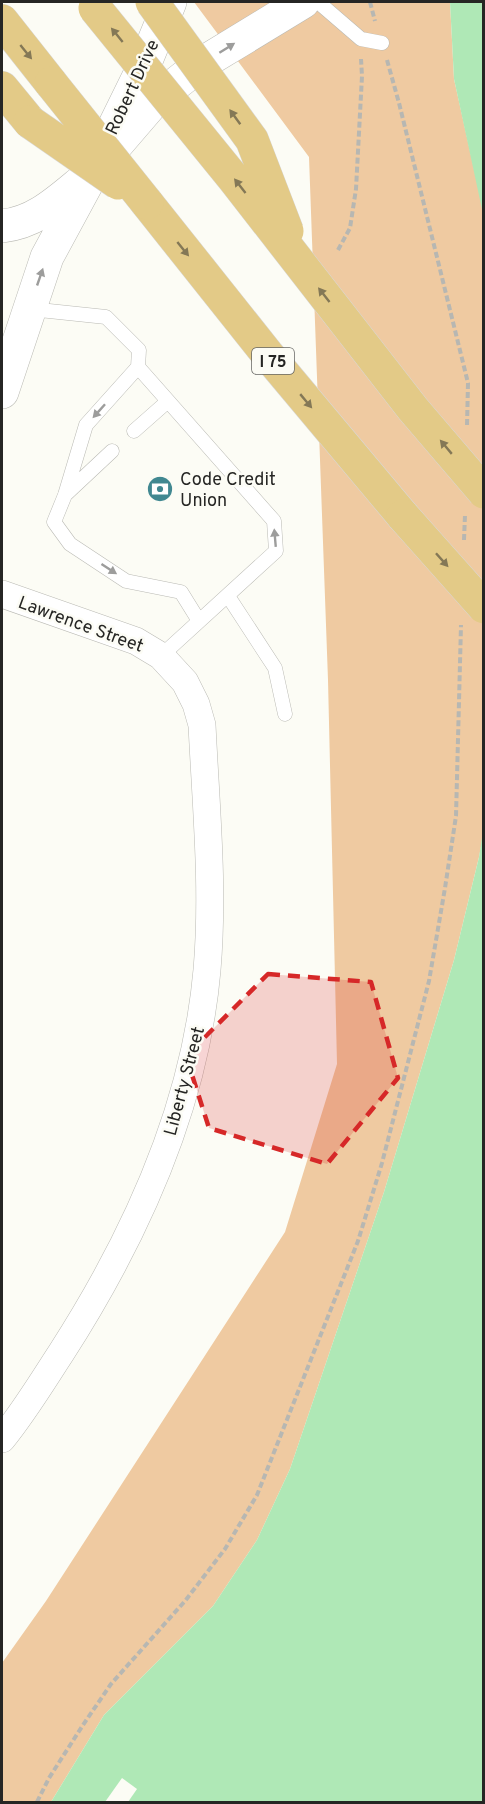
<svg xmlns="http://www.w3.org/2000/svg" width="485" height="1804" font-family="Overpass,sans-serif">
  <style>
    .green { fill: #efcaa1 }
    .water { fill: #afe8b6 }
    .pier { fill: #fcfcf5 }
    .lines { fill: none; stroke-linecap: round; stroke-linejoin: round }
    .service-casing { stroke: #babab4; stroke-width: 15 }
    .minor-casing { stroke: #babab4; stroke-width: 28 }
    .secondary-casing { stroke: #babab4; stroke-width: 34 }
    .motorway-casing { stroke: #d8d8d8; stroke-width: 34 }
    .path { stroke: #b7b7b2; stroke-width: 4; stroke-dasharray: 6 3; stroke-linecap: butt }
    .service { stroke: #fff; stroke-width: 14 }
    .minor { stroke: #fff; stroke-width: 27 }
    .secondary { stroke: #fff; stroke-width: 33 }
    .motorway { stroke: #e3ca87; stroke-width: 33 }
    .motorway-bridge-casing { stroke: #d8d8d8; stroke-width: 34; stroke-linecap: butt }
    .motorway-bridge { stroke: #e3ca87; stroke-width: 33 }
    .oneway { fill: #847856 }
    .oneway2 { fill: #9d9d9c }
    .marked { fill: #d62828; fill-opacity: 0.2; stroke: #d62828; stroke-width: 4.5; stroke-dasharray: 12 8; stroke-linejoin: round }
    .labels { text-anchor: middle; stroke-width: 5; stroke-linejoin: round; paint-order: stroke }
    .shield { fill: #fcfcf5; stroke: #666663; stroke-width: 1.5 }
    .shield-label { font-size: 16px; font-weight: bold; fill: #262624 }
    .street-label { font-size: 18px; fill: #262624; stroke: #fcfcf5 }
    .poi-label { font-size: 18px; fill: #262624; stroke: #fcfcf5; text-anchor: start }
  </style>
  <rect width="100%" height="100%" fill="#fcfcf5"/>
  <!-- green -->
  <path class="green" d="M194 2H450L454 79 484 214V831L479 857 454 960 384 1192 290 1469 257 1540 213 1606 104 1715 51 1802H2V1663L46 1601 285 1232 337 1064 328 680 309 157Z"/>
  <!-- water -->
  <path class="water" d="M450 2H483V214L454 79Z
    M483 831V1802H51L104 1715 213 1606 257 1540 290 1469 384 1192 454 960 479 857Z"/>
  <!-- pier -->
  <path class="pier" d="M122 1778 137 1789 128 1802H105Z"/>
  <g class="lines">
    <!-- service casing -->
    <g class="service-casing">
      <path id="service" d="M318 2 361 39 382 43
        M30 309 106 317 139 350 138 367 86 425 65 495 54 522 70 544 126 581 181 592 199 621
        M138 367 274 521 276 551 161 656
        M134 431 168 401
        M65 495 112 451
        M228 596 275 668 285 714"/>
    </g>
    <!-- minor casing -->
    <g class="minor-casing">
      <path id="minor" d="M2 594 136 641 161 656 185 682 196 704 202 725C206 807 214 889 207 970 195 1108 135 1238 61 1353 42 1382 24 1412 2 1439"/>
    </g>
    <!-- secondary casing -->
    <g class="secondary-casing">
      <path id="secondary" d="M112 131 143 68 170 2
        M2 226C34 223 57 202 81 182
        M2 392 47 257 93 172 154 101 201 64 303 2"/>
    </g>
    <!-- motorway casing -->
    <g class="motorway-casing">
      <path id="motorway" d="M2 21 51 83
        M2 88 30 122
        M147 203 268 355 403 516"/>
    </g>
    <!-- path -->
    <path class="path" d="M370 2 375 21
      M387 60 399 103 468 383 467 426
      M338 250 350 228 356 189 362 76 361 59
      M464 540 465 515
      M37 1802 49 1778 83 1725 111 1684 185 1601 225 1549 257 1495 358 1241 382 1163 429 981 445 888 456 816 461 625"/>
    <!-- service -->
    <use href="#service" class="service"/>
    <!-- minor -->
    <use href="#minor" class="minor"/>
    <!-- secondary -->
    <use href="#secondary" class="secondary"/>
    <!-- motorway -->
    <use href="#motorway" class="motorway"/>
    <!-- motorway-bridge casing -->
    <g class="motorway-bridge-casing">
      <path id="motorway-bridge" d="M152 2 252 140 287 231
        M95 8 234 179 413 409 484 492
        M51 83 147 203
        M30 122 118 183
        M403 516 484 607"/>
    </g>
    <!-- motorway-bridge -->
    <use href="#motorway-bridge" class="motorway-bridge"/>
  </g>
  <!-- one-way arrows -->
  <defs><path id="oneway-solid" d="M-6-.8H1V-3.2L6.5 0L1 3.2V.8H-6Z" transform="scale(1.5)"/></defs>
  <g class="oneway">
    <use href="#oneway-solid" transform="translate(117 35) rotate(-129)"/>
    <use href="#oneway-solid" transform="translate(26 52) rotate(51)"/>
    <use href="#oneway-solid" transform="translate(235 117) rotate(-126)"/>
    <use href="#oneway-solid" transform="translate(240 186) rotate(-128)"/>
    <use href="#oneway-solid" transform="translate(183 249) rotate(51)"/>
    <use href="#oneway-solid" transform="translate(324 295) rotate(-128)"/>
    <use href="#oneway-solid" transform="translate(306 401) rotate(50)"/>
    <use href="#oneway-solid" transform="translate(446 447) rotate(-130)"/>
    <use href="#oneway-solid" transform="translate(442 560) rotate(48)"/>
  </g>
  <g class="oneway2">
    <use href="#oneway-solid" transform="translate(227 48) rotate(-32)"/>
    <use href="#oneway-solid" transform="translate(40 277) rotate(-71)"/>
    <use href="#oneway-solid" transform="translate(99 411) rotate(132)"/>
    <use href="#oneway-solid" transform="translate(275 538) rotate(-95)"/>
    <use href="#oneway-solid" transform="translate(109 569) rotate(33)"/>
  </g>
  <!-- marked area -->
  <path class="marked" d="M268 974 371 982 398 1078 327 1164 209 1128 186 1056Z"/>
  <!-- icons -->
  <defs>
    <g id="bank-disc" transform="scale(1.35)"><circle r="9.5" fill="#418891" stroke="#fcfcf5"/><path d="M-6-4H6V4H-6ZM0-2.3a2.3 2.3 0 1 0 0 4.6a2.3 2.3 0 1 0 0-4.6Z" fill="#fff"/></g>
  </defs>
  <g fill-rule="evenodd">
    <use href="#bank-disc" x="160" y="489"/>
  </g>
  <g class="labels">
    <!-- shield labels -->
    <rect class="shield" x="252" y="348" width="42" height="26" rx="4.5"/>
    <g class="shield-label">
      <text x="273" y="367">I 75</text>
    </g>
    <!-- street labels -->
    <g class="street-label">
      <text transform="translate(132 87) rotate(-65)" y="6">Robert Drive</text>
      <text transform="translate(81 624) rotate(20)" y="6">Lawrence Street</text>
      <text transform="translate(184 1081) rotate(-75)" y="6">Liberty Street</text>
    </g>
    <!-- poi labels -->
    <g class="poi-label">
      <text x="180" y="485">Code Credit<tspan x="180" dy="21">Union</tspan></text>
    </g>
  </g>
  <!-- border -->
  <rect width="485" height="1804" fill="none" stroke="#262624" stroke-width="6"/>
</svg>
